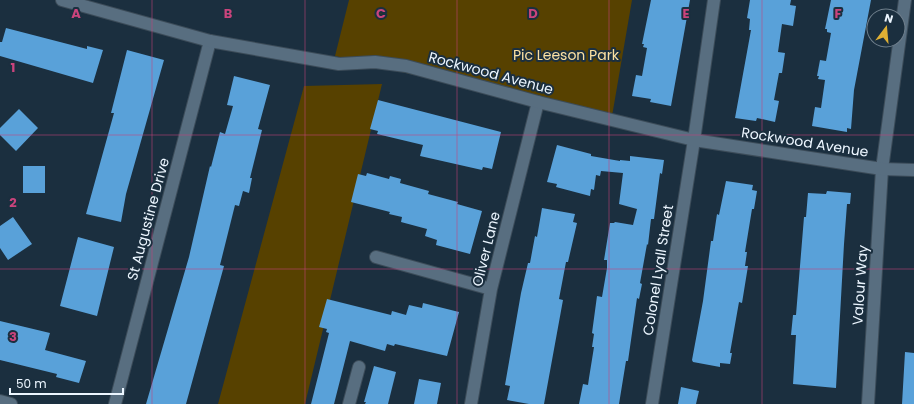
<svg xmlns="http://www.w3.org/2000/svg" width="914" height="404" font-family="Poppins,sans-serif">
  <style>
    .green { fill: #574100 }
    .building { fill: #59a1d9 }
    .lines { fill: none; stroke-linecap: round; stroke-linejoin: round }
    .street-casing { stroke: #3c4c59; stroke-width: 14 }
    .secondary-casing { stroke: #3c4c59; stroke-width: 14 }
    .street { stroke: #586e80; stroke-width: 12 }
    .secondary { stroke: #586e80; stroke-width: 12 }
    .grid { fill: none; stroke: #ca447c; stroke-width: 1; stroke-opacity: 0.55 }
    .labels { text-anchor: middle; stroke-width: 4; stroke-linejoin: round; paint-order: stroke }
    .park-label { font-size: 14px; fill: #fbe0a2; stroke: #1b2f3f }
    .street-label { font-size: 14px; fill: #ecf6ff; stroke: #1b2f3f }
    .grid-label { font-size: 13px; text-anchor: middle; font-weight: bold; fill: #ca447c; stroke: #1b2f3f; stroke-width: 4; stroke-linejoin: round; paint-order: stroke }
  </style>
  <rect width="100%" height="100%" fill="#1b2f3f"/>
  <!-- green -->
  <path class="green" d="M349 0H632L611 122 335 56Z
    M382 84 305 404H218L304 86Z"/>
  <!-- building -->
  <path class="building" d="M651 0H690L671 106 650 102 651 99 632 96 636 75 642 76 647 48 643 47 644 44H642Z
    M750 0H791L790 5 796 6 793 26 782 24 778 52 785 53 782 73H779L774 100 779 101 775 122 757 118 756 121 735 118 751 30H749L750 19 747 18Z
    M831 0H871L854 90 851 129 847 128V132L812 126 815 107 821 108 825 80 818 79 819 76H817L820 60 826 61 831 33 827 32V29H825Z
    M6 28 87 49V46L103 50 93 83 0 56V42H2Z
    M127 50 164 60 126 194 121 222 86 214 114 113H111Z
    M234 76 270 85 258 129 262 130 250 178H252L249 193 243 191 239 206 235 205 220 265 224 266 186 404H146L189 257 210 166 211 167 220 132 225 134 233 106 227 105Z
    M378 100 501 132 492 169 483 167 482 170 420 156 423 145 377 134 378 131 370 129Z
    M19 109 38 128 16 151 0 135V128Z
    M557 145 591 154V156L620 161V160L630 161V156L664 160 662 174 660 173 654 219H651L648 245 647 244 640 283 642 284 639 299 637 298 628 361H626L619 404H579L583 384 588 385 589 378 594 347H592L594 334 592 333 597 296 602 297 607 268V260H604L610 223H614L615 222 633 225 637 209 619 204 623 173 601 171 600 176 596 175 594 190 591 189 590 196 556 187 557 184 547 182Z
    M23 166H45V193H23Z
    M367 173 389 179 390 176 401 179 400 183 429 191 428 194 458 202 457 204 482 211 470 254 436 245 437 240 425 236 427 229 401 222 402 217 389 214 390 212 351 202 358 174 366 176Z
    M726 181 753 185 752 190 757 191 754 209H752L745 252H747L745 266H748L742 303 739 302 730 353H732L730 364 720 363V367L693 362 692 360 703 301 711 241H713L717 214 719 215Z
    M827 191 851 193 850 204H847L844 244 836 388 793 384 796 335H791L793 315H796L804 217H806L808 193 826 194Z
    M542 208 575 214 573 222 577 223 568 262H566L559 299 563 300 544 404H529L507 400 510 386 505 385 521 293 528 263H530L535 236 537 237Z
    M13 217 32 244 8 260 0 248V226Z
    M78 237 114 247 97 316 60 306Z
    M327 299 391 315 392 311 406 315 409 305 422 308 423 303 459 312 447 356 395 344 394 346 387 344 385 351 350 341 334 404H311L329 333 326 332 327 329 319 327Z
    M0 321 50 333 45 350 86 361 79 383 56 377 57 374 0 360Z
    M905 352 914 353V404H902Z
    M374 366 396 372 388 404H365L366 402H364Z
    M419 379 441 383 437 404H414Z
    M681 387 699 391 696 404H678Z"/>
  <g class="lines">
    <!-- street casing -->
    <g class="street-casing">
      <path id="street" d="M376 257 491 289
        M0 401 11 404
        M115 404 210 41
        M349 404 359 367
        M471 404 491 289 538 102
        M652 404 694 140 714 0
        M868 404 882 169 905 0"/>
    </g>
    <!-- secondary casing -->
    <g class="secondary-casing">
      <path id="secondary" d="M62 0 210 41 339 64 375 62 406 66 538 102 694 140 882 169 914 170"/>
    </g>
    <!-- street -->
    <use href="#street" class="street"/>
    <!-- secondary -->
    <use href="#secondary" class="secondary"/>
  </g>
  <!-- grid -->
  <path class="grid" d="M152 0V404M305 0V404M457 0V404M609 0V404M762 0V404M0 135H914M0 269H914"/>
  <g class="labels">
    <!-- park labels -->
    <g class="park-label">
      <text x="566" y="60">Pic Leeson Park</text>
    </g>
    <!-- street labels -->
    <g class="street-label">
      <text transform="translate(491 73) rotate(15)" y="5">Rockwood Avenue</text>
      <text transform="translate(805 142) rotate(9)" y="5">Rockwood Avenue</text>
      <text transform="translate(148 219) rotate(-75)" y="5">St Augustine Drive</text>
      <text transform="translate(486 249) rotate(-76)" y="5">Oliver Lane</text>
      <text transform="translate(658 270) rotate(-81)" y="5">Colonel Lyall Street</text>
      <text transform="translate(860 285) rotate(-86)" y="5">Valour Way</text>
    </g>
  </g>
  <g class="grid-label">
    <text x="76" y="18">A</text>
    <text x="228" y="18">B</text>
    <text x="381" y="18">C</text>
    <text x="533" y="18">D</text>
    <text x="686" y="18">E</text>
    <text x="838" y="18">F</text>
    <text x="13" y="72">1</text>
    <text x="13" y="207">2</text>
    <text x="13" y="341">3</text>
  </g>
  <!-- north arrow -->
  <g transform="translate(886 28) rotate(16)"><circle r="19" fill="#1b2f3f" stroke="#6f7f8c"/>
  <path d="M0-3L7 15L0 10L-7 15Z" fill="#dfb034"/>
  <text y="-6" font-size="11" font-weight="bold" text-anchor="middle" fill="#ecf6ff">N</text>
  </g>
  <!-- scale -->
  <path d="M10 388v6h113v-6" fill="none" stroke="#ecf6ff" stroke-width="2"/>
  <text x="16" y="388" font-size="12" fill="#ecf6ff" stroke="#1b2f3f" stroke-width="3" paint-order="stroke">50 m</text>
</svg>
